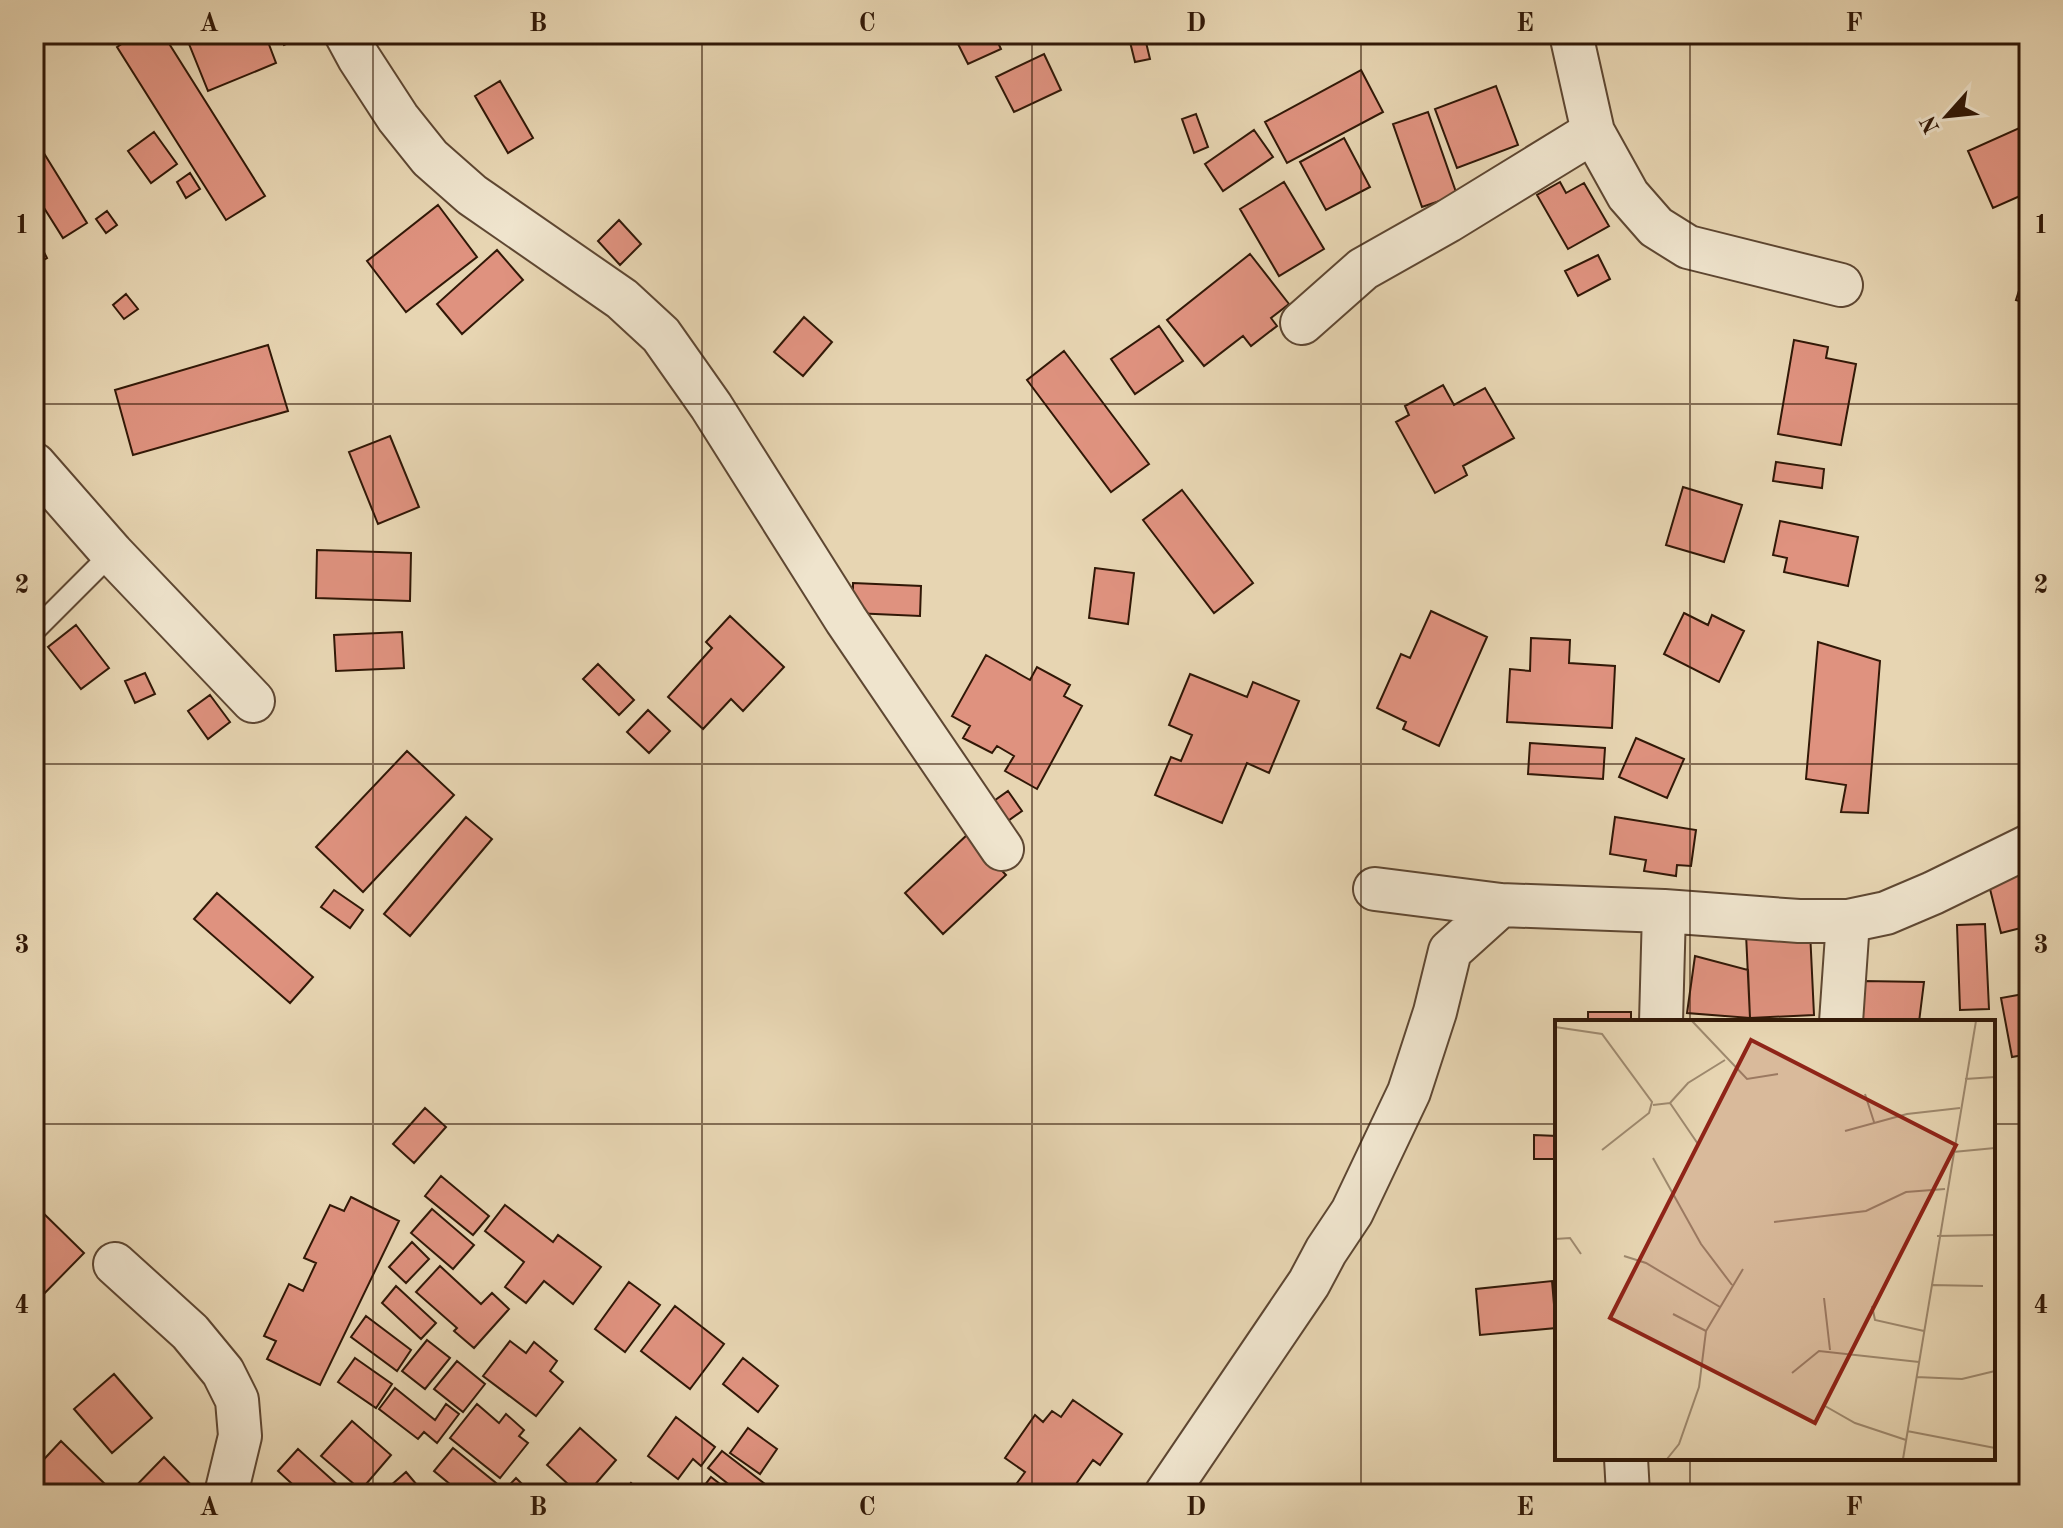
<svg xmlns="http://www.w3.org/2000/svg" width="2063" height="1528" font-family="'Old Standard TT',serif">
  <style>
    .building { fill: #df927f; stroke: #311807; stroke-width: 2 }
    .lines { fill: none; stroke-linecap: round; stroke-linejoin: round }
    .service-casing { stroke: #5e4732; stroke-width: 24 }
    .minor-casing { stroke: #5e4732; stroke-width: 46 }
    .service { stroke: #efe4cd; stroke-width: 20 }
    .minor { stroke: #efe4cd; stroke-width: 42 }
    .grid { fill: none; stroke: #311807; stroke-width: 2; stroke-opacity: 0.55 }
    .inset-road { fill: none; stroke: #9e896e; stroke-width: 2 }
    .view { fill: #8f2418; fill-opacity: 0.15; stroke: #8f2418; stroke-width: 4 }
    .inset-edge { fill: none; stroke: #311807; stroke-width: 4 }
    .neatline { fill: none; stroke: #311807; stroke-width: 3 }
    .grid-label { font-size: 26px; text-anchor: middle; font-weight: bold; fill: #311807 }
  </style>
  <rect width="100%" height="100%" fill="#e7d5b2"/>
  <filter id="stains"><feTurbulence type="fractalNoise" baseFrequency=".0025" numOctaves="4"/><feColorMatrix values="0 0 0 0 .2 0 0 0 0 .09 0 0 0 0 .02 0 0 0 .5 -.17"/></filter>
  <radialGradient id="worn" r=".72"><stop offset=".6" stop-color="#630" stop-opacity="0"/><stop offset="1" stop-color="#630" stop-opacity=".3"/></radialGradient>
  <!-- building -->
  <path class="building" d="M137 34H163L265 196 226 220 117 47Z
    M185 34H265L276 63 208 91Z
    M279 34H308L284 45Z
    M953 34H994L1001 49 968 64Z
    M1144 34 1150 59 1135 62 1129 38Z
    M1044 54 1061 90 1014 112 996 77Z
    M1361 70 1383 112 1287 163 1265 122Z
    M500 81 533 138 508 153 475 96Z
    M1496 86 1518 145 1457 168 1435 109Z
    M1428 112 1457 195 1422 207 1393 124Z
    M1196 114 1208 147 1194 153 1182 119Z
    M2026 125 2029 132V192L1993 208 1968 151Z
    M1254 130 1273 157 1223 191 1205 164Z
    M154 132 177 164 151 183 128 151Z
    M1344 138 1370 187 1326 210 1300 162Z
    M37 142 87 223 63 238 34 192V143Z
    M190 173 200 189 186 198 177 182Z
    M1284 182 1324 249 1279 276 1240 209Z
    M1560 182 1566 193 1584 183 1609 226 1568 249 1537 195Z
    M438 205 477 257 406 312 367 261Z
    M107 211 117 225 106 233 96 219Z
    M619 220 641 244 620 265 598 241Z
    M34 233 47 258 34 265Z
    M497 250 523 280 462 334 437 304Z
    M1250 254 1289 304 1271 318 1277 326 1251 346 1243 336 1204 366 1167 320Z
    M1598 255 1610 279 1578 296 1565 271Z
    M2029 259V304L2016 300Z
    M126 294 138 309 124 319 113 305Z
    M804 317 832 342 803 376 774 352Z
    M1159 326 1183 361 1135 394 1111 359Z
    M1794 340 1828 347 1826 358 1856 364 1841 445 1778 434Z
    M268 345 288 411 133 455 115 390Z
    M1064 351 1149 464 1111 492 1027 380Z
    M1443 385 1454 405 1485 388 1514 438 1463 466 1467 475 1435 493 1396 422 1409 415 1405 406Z
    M390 436 419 507 378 524 349 452Z
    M1776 462 1824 469 1822 488 1773 481Z
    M1683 487 1742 505 1724 562 1666 545Z
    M1182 490 1253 583 1214 613 1143 520Z
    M1780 521 1858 537 1848 586 1784 572 1787 558 1773 555Z
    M317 550 411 553 410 601 316 598Z
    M1095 568 1134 573 1128 624 1089 618Z
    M853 583 921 586 920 616 853 613Z
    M1431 611 1487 637 1439 746 1403 729 1406 722 1377 708 1401 654 1410 658Z
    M1684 613 1708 625 1712 615 1744 631 1719 682 1664 654Z
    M730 616 784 667 743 711 731 699 703 729 668 697 712 648 706 642Z
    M76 625 109 668 81 689 48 647Z
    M402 632 404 668 336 671 334 635Z
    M1531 638 1570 640 1569 663 1615 666 1612 728 1507 722 1510 669 1530 671Z
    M1818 642 1880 661 1868 813 1841 812 1846 785 1806 779Z
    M986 655 1030 680 1037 667 1070 685 1064 696 1082 706 1037 789 1005 771 1014 756 997 746 992 753 963 738 970 726 952 716Z
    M598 664 634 700 619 715 583 679Z
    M145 673 155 694 135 703 125 681Z
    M1190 674 1247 697 1253 682 1299 701 1269 773 1247 763 1222 823 1155 795 1171 757 1181 761 1192 735 1169 725Z
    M210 695 230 722 208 739 188 711Z
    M648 710 670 731 649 753 627 732Z
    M1636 738 1684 759 1667 798 1619 777Z
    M1530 743 1605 748 1603 779 1528 774Z
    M407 751 454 795 363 892 316 847Z
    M1008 791 1022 811 1005 823 991 803Z
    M466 817 492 839 410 936 384 914Z
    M1615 817 1696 830 1691 866 1677 865 1676 876 1644 871 1646 860 1610 854Z
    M968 834 1006 875 943 934 905 893Z
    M2018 870 2029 911V926L2001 933 1987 877Z
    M334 890 363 910 350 928 321 907Z
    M217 893 313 977 290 1003 194 919Z
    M1985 924 1989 1009 1960 1010 1957 925Z
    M1810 931 1814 1015 1750 1018 1746 934Z
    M1695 956 1748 970 1750 1018 1687 1013Z
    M1863 981 1924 982 1919 1022H1858Z
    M2029 993V1054L2012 1057 2001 998Z
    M1588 1012H1631V1022H1588Z
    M425 1108 446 1127 414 1163 393 1144Z
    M1534 1135 1557 1136V1159H1534Z
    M441 1176 489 1216 473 1235 425 1196Z
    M351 1197 399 1221 320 1385 267 1359 276 1341 264 1336 289 1284 303 1291 316 1263 304 1258 330 1205 344 1211Z
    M505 1205 553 1242 558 1235 601 1267 573 1304 544 1281 526 1303 505 1287 524 1262 485 1231Z
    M37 1207 84 1253 34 1304V1210Z
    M432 1209 474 1245 453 1269 411 1233Z
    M412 1242 429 1259 406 1283 389 1267Z
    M440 1266 481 1304 492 1293 509 1309 474 1348 454 1331 457 1328 416 1292Z
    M1552 1281 1556 1328 1480 1335 1476 1289Z
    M629 1282 660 1305 625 1352 595 1329Z
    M396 1286 436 1323 421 1339 382 1303Z
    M675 1306 724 1344 690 1389 641 1351Z
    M366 1316 411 1350 397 1371 351 1337Z
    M427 1340 450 1358 425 1389 402 1371Z
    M510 1341 526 1353 534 1342 557 1361 550 1371 563 1382 536 1416 483 1376Z
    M355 1358 392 1384 376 1408 338 1382Z
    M743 1358 778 1386 758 1412 723 1384Z
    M457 1361 485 1384 463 1412 434 1389Z
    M114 1374 152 1418 112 1453 74 1409Z
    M395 1388 435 1420 446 1404 459 1414 437 1443 424 1432 418 1439 379 1409Z
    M1073 1400 1122 1434 1100 1465 1093 1460 1069 1494H1009L1025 1472 1005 1458 1035 1415 1043 1422 1052 1411 1061 1417Z
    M477 1404 499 1423 506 1414 524 1430 519 1436 528 1443 500 1478 450 1438Z
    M676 1417 715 1447 701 1466 693 1459 678 1479 648 1456Z
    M352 1421 391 1455 361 1490 321 1456Z
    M580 1428 616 1460 587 1494H579L547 1465Z
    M748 1428 777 1449 760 1474 730 1453Z
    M61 1441 111 1490 106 1494H34V1470Z
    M453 1448 496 1483 487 1494H462L434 1471Z
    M298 1449 340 1487 333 1494H303L278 1471Z
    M722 1451 769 1487 764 1494H741L708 1468Z
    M164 1457 200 1494H128Z
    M406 1472 423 1492 420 1494H381Z
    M711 1477 733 1494H698Z
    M516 1478 532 1494H501Z
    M631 1483 644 1494H622Z"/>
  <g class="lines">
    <!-- service casing -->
    <g class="service-casing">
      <path id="service" d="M34 631 112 553"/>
    </g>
    <!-- minor casing -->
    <g class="minor-casing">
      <path id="minor" d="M346 34 359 58 398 118 430 158 472 195 622 299 661 335 711 406 846 620 1002 849
        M1571 34 1593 132 1628 195 1656 227 1688 247 1841 285
        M1302 323 1363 269 1448 221 1593 132
        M34 464 112 553 253 701
        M1375 889 1501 905 1664 911 1799 921H1848L1886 913 1933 893 2029 846
        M1661 1022 1664 911
        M1841 1022 1848 921
        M115 1264 190 1332 223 1372 237 1400 240 1436 226 1494
        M1626 1458 1628 1494
        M1166 1494 1309 1283 1326 1251 1352 1212 1409 1092 1435 1012 1450 951 1501 905"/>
    </g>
    <!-- service -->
    <use href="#service" class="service"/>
    <!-- minor -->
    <use href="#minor" class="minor"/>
  </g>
  <!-- grid -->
  <path class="grid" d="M373 34V1494M702 34V1494M1032 34V1494M1361 34V1494M1690 34V1022M34 404H2029M34 764H2029M34 1124H1557M1993 1124H2029M1690 1458V1494"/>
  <!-- overview -->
  <g transform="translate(1555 1020)">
    <rect width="440" height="440" fill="#e7d5b2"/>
    <path class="inset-road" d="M137 1 192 59 223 54M0 7 47 14 97 82 94 93 47 130M410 59 440 57M310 74 319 102M115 83 133 63 170 40M98 85 115 83 143 124M290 111 352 94 405 88M398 132 440 128M98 138 146 224 177 265M219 202 311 191 351 172 390 169M382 216 440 215M0 219 15 218 26 234M69 236 91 243 165 287M376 265 428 266M269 278 275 330M317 286 320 300 369 311M118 294 151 311M237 353 264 331 364 342M361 357 407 359 440 351M270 386 300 403 351 420M352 411 440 428M112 439 124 424 144 367 151 311 188 249M348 439 421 1"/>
    <path class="view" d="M196 20 401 125 260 403 55 298Z"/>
    <rect width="440" height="440" class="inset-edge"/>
  </g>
  <!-- margin -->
  <rect width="2063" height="1528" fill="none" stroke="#e7d5b2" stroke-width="88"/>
  <!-- north arrow -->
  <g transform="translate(1947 116) rotate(243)" stroke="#efe4cd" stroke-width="6" paint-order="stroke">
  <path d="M0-6L14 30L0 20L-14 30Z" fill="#311807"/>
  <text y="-12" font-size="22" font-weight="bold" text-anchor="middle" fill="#311807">N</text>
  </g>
  <rect x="44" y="44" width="1975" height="1440" class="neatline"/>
  <g class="grid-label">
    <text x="209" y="31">A</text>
    <text x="538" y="31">B</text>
    <text x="867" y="31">C</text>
    <text x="1196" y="31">D</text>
    <text x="1525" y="31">E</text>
    <text x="1854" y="31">F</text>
    <text x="22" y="233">1</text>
    <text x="2041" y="233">1</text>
    <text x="22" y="593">2</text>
    <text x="2041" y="593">2</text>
    <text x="22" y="953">3</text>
    <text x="2041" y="953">3</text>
    <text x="22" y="1313">4</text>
    <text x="2041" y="1313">4</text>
    <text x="209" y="1515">A</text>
    <text x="538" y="1515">B</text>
    <text x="867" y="1515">C</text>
    <text x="1196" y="1515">D</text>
    <text x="1525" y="1515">E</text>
    <text x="1854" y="1515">F</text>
  </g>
  <rect width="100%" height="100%" filter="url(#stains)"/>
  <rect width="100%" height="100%" fill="url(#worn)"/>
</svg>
